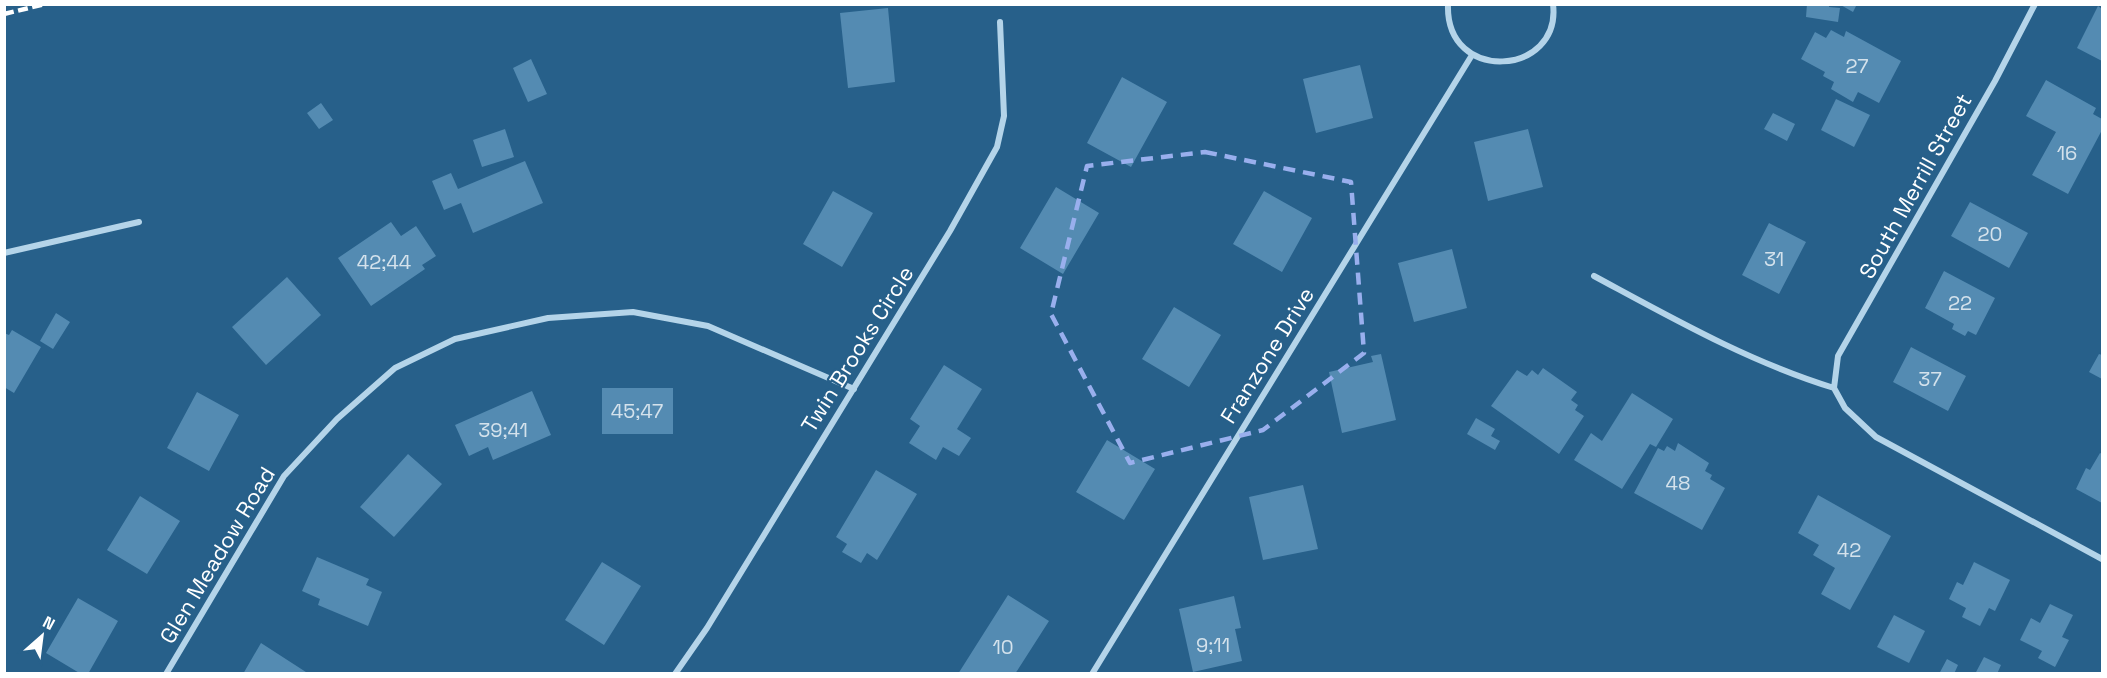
<svg xmlns="http://www.w3.org/2000/svg" width="2107" height="678" font-family="'Space Grotesk',sans-serif">
  <style>
    .building { fill: #548bb2 }
    .lines { fill: none; stroke-linecap: round; stroke-linejoin: round }
    .street { stroke: #b4d4e9; stroke-width: 6 }
    .rail { stroke: #fff; stroke-width: 4.5; stroke-dasharray: 10 4.5; stroke-linecap: butt }
    .marked { fill: none; stroke: #99afed; stroke-width: 4.5; stroke-dasharray: 12 8; stroke-linejoin: round }
    .labels { text-anchor: middle; stroke-width: 4.5; stroke-linejoin: round; paint-order: stroke }
    .number-label { font-size: 20px; fill: #d4e2ec }
    .street-label { font-size: 22px; fill: #fff; stroke: #27608a }
  </style>
  <rect width="100%" height="100%" fill="#27608a"/>
  <!-- building -->
  <path class="building" d="M1807 4H1829V7L1840 8 1838 22 1806 17Z
    M1839 4H1857L1853 12Z
    M2098 6 2102 9V61L2077 48Z
    M888 8 895 82 848 88 840 13Z
    M1831 30 1844 37 1846 31 1901 61 1879 103 1858 92 1853 102 1831 89 1834 82 1823 76 1825 72 1801 59 1815 32 1826 38Z
    M531 59 547 94 528 102 513 68Z
    M1360 65 1373 118 1316 133 1303 79Z
    M1122 77 1167 102 1131 167 1087 143Z
    M2046 80 2096 108 2093 114 2102 119V130L2068 194 2032 175 2056 132 2026 116Z
    M1836 99 1870 115 1854 147 1821 130Z
    M321 103 333 120 319 129 307 113Z
    M1773 113 1795 124 1787 141 1764 129Z
    M505 129 514 157 482 167 473 140Z
    M1528 129 1543 187 1488 201 1474 142Z
    M525 161 543 203 473 233 461 203 444 210 432 181 451 173 458 189Z
    M1056 187 1099 213 1063 274 1020 248Z
    M833 191 873 213 842 267 803 244Z
    M1264 191 1312 218 1282 272 1233 244Z
    M1970 202 2028 233 2009 268 1951 236Z
    M391 222 401 236 416 226 436 256 422 265 425 269 371 306 338 258Z
    M1769 223 1806 242 1779 294 1742 275Z
    M1452 249 1467 308 1414 322 1398 263Z
    M1944 271 1995 298 1976 335 1968 331 1965 336 1952 329 1954 324 1925 308Z
    M287 277 321 315 266 365 232 327Z
    M1174 307 1221 335 1189 387 1142 359Z
    M56 313 70 322 53 349 40 341Z
    M12 330 41 347 14 393 4 387V333L9 335Z
    M1911 347 1966 376 1948 411 1893 382Z
    M1381 354 1396 420 1342 433 1329 372 1373 362 1371 356Z
    M2099 354 2102 355V379L2089 372Z
    M944 365 982 389 957 429 971 438 959 456 943 447 936 460 909 443 920 426 910 419Z
    M1543 368 1577 392 1571 400 1578 405 1575 410 1584 416 1559 454 1491 406 1517 370 1527 376 1532 370 1538 375Z
    M602 388H673V434H602Z
    M532 391 551 435 493 460 488 447 469 456 455 425Z
    M197 392 239 415 209 471 167 448Z
    M1632 393 1673 419 1656 447 1650 444 1622 489 1574 460 1591 433 1602 441Z
    M1476 418 1495 429 1491 436 1500 441 1495 450 1467 434Z
    M1107 440 1155 469 1124 520 1076 492Z
    M1678 443 1709 463 1705 471 1712 475 1710 479 1725 488 1702 530 1634 493 1658 448 1664 451 1667 446 1675 451Z
    M2100 453 2102 454V503L2076 489 2086 468 2090 470Z
    M408 454 442 484 394 537 360 507Z
    M876 470 917 494 877 560 867 553 861 563 842 552 847 544 836 537Z
    M1303 485 1318 549 1263 560 1249 497Z
    M1818 495 1891 536 1850 610 1821 594 1835 568 1813 555 1819 545 1798 533Z
    M140 496 180 521 147 574 107 550Z
    M317 557 369 579 366 585 382 592 368 626 318 605 320 599 302 591Z
    M602 562 641 586 604 645 565 620Z
    M1974 562 2010 580 1995 611 1989 608 1980 626 1962 617 1966 608 1949 599 1957 582 1963 585Z
    M1008 595 1049 621 1015 674H958Z
    M1234 596 1241 628 1235 629 1242 661 1193 672 1179 609Z
    M78 598 118 621 88 674H81L46 653Z
    M2050 604 2073 615 2062 637 2069 640 2055 667 2038 658 2042 651 2020 640 2031 618 2040 623Z
    M1894 615 1925 631 1909 663 1877 647Z
    M261 643 309 674H243Z
    M1984 657 2001 665 1997 674H1975Z
    M1947 659 1958 665 1954 674H1939Z"/>
  <g class="lines">
    <!-- street -->
    <path class="street" d="M1448 4C1445 85 1562 76 1553 4
      M4 253 139 222
      M1594 276C1672 318 1749 362 1834 388
      M1834 388 1838 356 1995 81 2035 4
      M1834 388 1845 408 1876 437 2102 559
      M166 674 284 476 337 419 395 368 455 339 548 318 633 312 708 326 854 389
      M675 674 707 628 950 231 997 147 1004 116 1000 22
      M1092 674 1472 55"/>
    <!-- rail -->
    <path class="rail" d="M4 14 45 4"/>
  </g>
  <!-- marked area -->
  <path class="marked" d="M1205 152 1351 182 1364 353 1263 430 1130 463 1051 314 1087 166Z"/>
  <g class="labels">
    <!-- number labels -->
    <g class="number-label">
      <text x="1857" y="73">27</text>
      <text x="2067" y="160">16</text>
      <text x="1990" y="241">20</text>
      <text x="1774" y="266">31</text>
      <text x="384" y="269">42;44</text>
      <text x="1960" y="310">22</text>
      <text x="1930" y="386">37</text>
      <text x="637" y="418">45;47</text>
      <text x="503" y="437">39;41</text>
      <text x="1678" y="490">48</text>
      <text x="1849" y="557">42</text>
      <text x="1213" y="652">9;11</text>
      <text x="1003" y="654">10</text>
    </g>
    <!-- street labels -->
    <g class="street-label">
      <text transform="translate(1915 186) rotate(-61)" y="8">South Merrill Street</text>
      <text transform="translate(857 349) rotate(-58)" y="8">Twin Brooks Circle</text>
      <text transform="translate(1267 355) rotate(-58)" y="8">Franzone Drive</text>
      <text transform="translate(217 555) rotate(-59)" y="8">Glen Meadow Road</text>
    </g>
  </g>
  <!-- border -->
  <rect width="2107" height="678" fill="none" stroke="#ffffff" stroke-width="12"/>
  <!-- north arrow -->
  <g transform="translate(42 636) rotate(28)" stroke="#27608a" stroke-width="4.5" paint-order="stroke">
  <path d="M0-4.5L10 22L0 15L-10 22Z" fill="#ffffff"/>
  <text y="-9" font-size="16" font-weight="bold" text-anchor="middle" fill="#ffffff">N</text>
  </g>
</svg>
